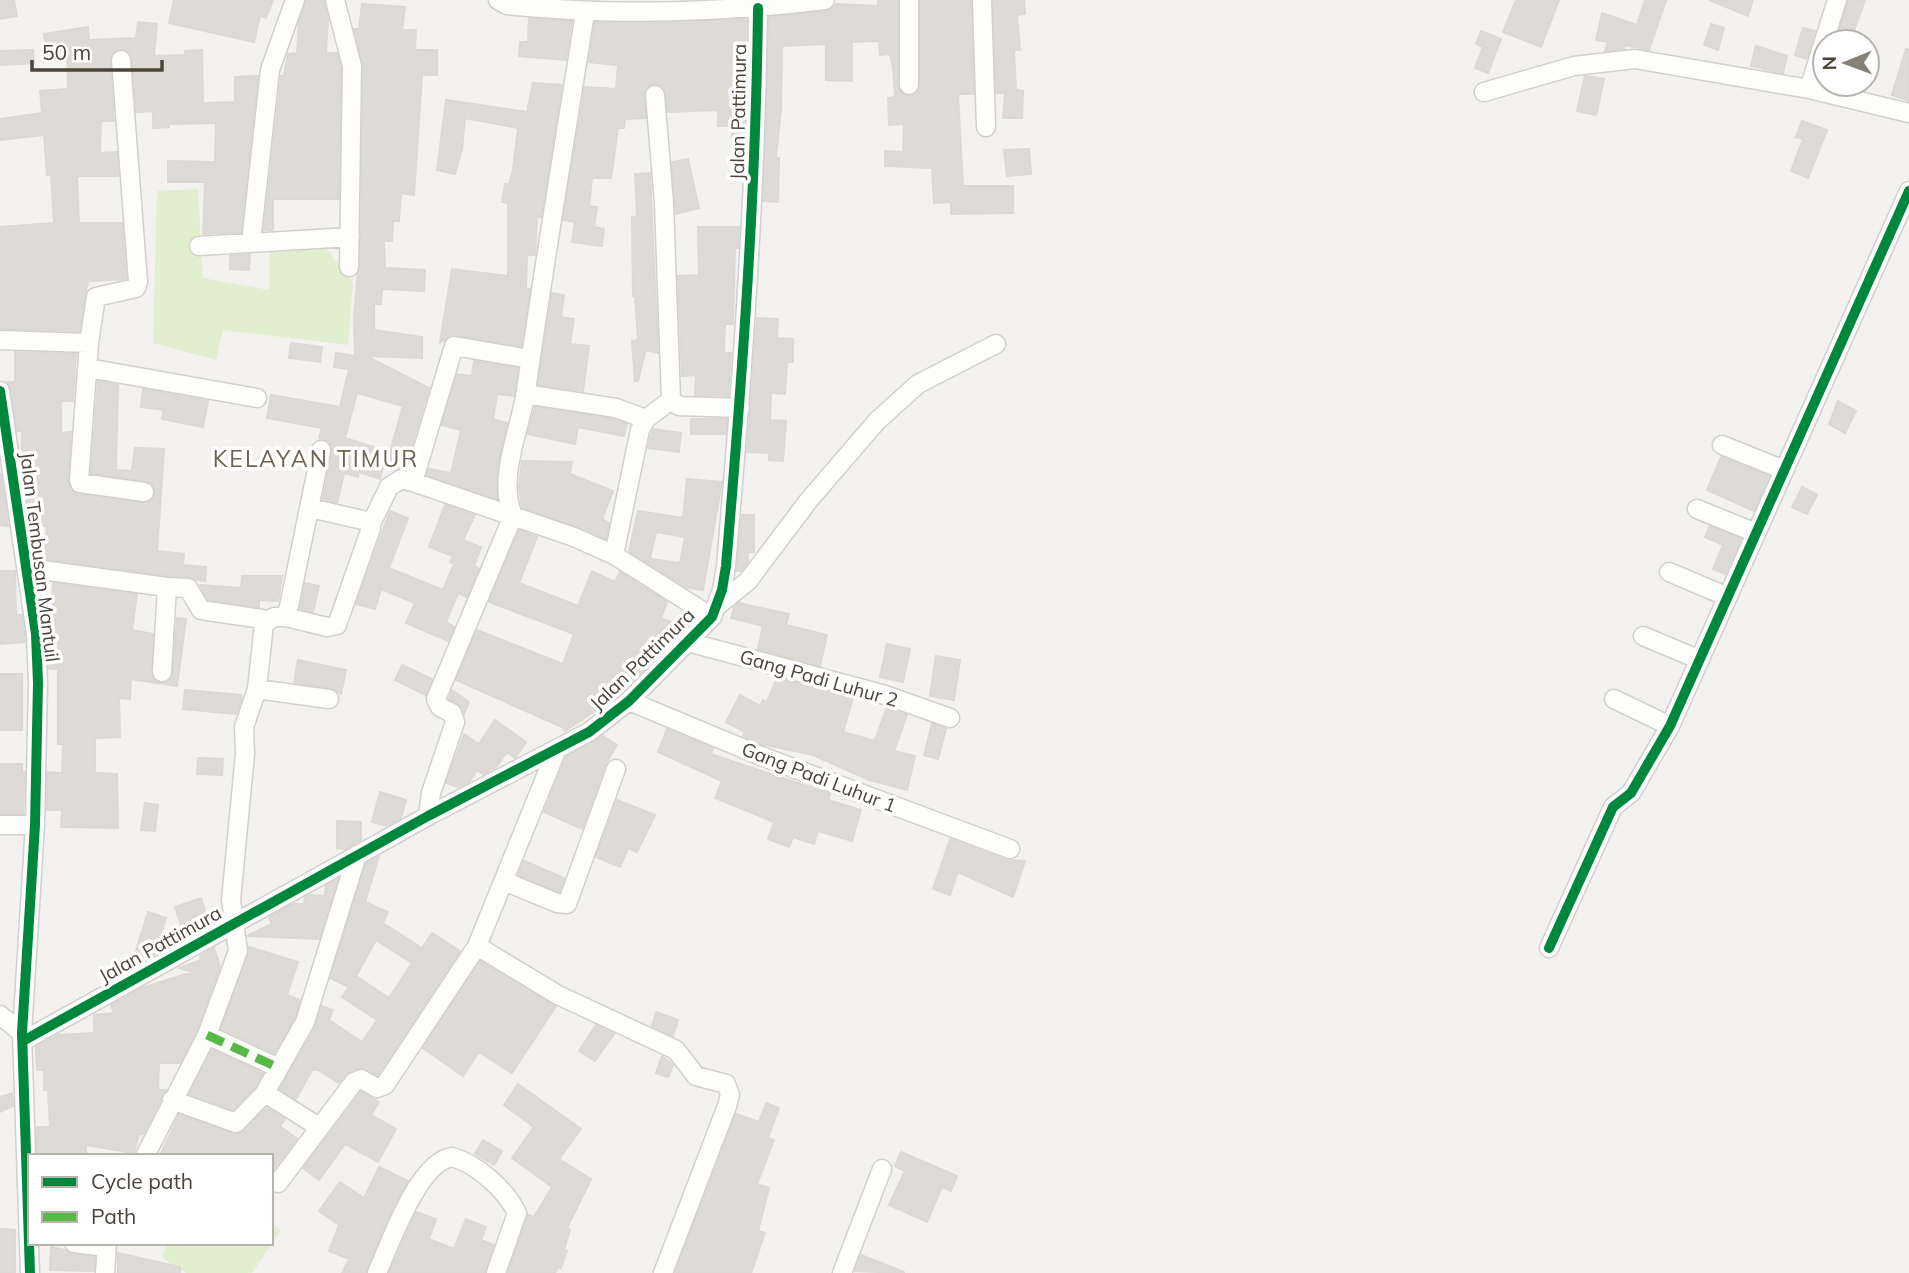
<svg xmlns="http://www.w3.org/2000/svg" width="1909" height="1273" font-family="Mulish,sans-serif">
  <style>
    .green { fill: #e1eecf }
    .building { fill: #dedbd6; stroke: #dcd9d4; stroke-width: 2; fill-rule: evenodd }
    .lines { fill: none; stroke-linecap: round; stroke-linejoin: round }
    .minor-casing { stroke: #d2d0cb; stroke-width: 21 }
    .minor { stroke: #fdfdfc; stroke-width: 18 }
    .quiet { stroke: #58b947; stroke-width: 9; stroke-dasharray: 18 9; stroke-linecap: butt }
    .cycleway-casing { stroke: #fff; stroke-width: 15 }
    .cycleway { stroke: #00873e; stroke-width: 10 }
    .labels { text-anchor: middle; stroke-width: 7; stroke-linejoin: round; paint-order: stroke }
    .street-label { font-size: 19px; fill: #4b4439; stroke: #fff }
    .quarter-label { font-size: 23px; letter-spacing: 2px; fill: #6e6250; stroke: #fff }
  </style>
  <rect width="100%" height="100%" fill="#f4f2ee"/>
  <!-- green -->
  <path class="green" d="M198 189 203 278 269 290 270 245 321 242 353 283 348 345 223 330 216 360 153 343 157 191Z
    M271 1223 281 1230 252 1273H186L161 1257 169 1243H271Z"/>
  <!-- building -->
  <path class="building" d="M0 0H14L17 16 0 19Z
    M174 0H273L266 18 260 16 254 42 169 23Z
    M306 0H324L328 19 326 53H337L341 67 339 199H273V230H264L281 76H284L288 54 297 53 299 23Z
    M878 0H898V85L900 91 908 96 915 94 920 85V0H971L974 94H958L963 186H1013V213L951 214V202L934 203 932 168 885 166V151L903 152 904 124 889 125 888 98 895 97 893 68 890 54 880 55 879 41 852 42V81L826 80V44L782 46 781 108 776 158H779L778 202 763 201 769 17 826 11 836 4 878 6Z
    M993 0H1024L1025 14 1017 15 1020 50H1014L1016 90 1023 91 1022 118H1003L1005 93H996Z
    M1516 0H1559L1541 47 1503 32Z
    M1645 0H1666L1649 50 1625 45 1624 49 1605 51 1608 42 1596 40 1602 13 1637 25Z
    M1709 0H1753L1748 16Z
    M1848 0H1865L1850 42H1836Z
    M362 4 405 7 402 30H416L415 50H437V75H422L414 195 401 193 399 221H393L392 241H384L385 268 425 270 424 291 382 289 381 304H374V330L422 337V358L366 356 429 388 405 468 393 470 383 467 380 479 359 472 358 477 344 473 337 503 323 499 332 452 329 442 319 438 322 428 267 418 271 395 340 407 349 369 334 367 336 353 355 356 354 316 361 237 363 66 354 29H359ZM357 393 403 406 390 452 345 438Z
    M529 18 572 21 566 60 519 56 520 42H528Z
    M746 19 743 153H732V126H718V110L668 112 664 88 655 84 649 85 644 95 646 118 625 119 624 128H618L611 178H592L589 206 597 207 594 227 604 229 602 246 572 242 575 222 563 220 585 87 616 89 618 65 589 62 595 22Z
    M138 22 157 24 154 56 185 55V51L202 50 203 103 235 102V77L258 76 241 232 203 234 205 182H168V161L215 162 216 123 169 124V127L153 128V111L136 112 131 54 125 50H115L110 61 114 121H101L100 153 117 152 118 176H77L79 223H122L126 279 88 281 79 331 0 329V227L54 223 51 175H47L44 135 0 140V119L42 113 40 91 68 89 67 48 47 52 44 34 88 27 89 40 136 38Z
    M1711 24 1724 28 1718 50 1704 45Z
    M1803 28 1815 31 1807 59 1795 55Z
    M1481 31 1501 39 1488 73 1475 68 1483 47 1476 44Z
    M1756 46 1787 56 1783 73 1751 66Z
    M1906 49 1909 50V101L1892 95Z
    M33 50 34 63 0 65V51Z
    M1585 76 1604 79 1596 115 1577 111Z
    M533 83 562 85 541 217H537L535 255H527L526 289H530L521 346 455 335 440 342 452 269 508 276V203L502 202 505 184 509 185 513 169 518 128 465 118 462 149 455 174 437 170 446 100 527 112Z
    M1802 121 1827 130 1808 178 1791 171 1803 139 1796 137Z
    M1029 149 1031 174 1007 176 1004 150Z
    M688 159 699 208 676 214 672 162Z
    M650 173 658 353 646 350 638 381H635L632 341 638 340 635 296H633L632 217H637L635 174Z
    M698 227H739L738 248H735L733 324H725L724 353H731L728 396 695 395 696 375 682 376 678 276 699 275Z
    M250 254 249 270 230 269V256Z
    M552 293 564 295 561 317 574 319 570 344 589 346 583 391 538 385Z
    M757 318 778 319 777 338 793 339V362H787L785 394 771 393 770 420 786 421 783 461 769 460V453L747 452Z
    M291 343 322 347 320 362 289 358Z
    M15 352 76 354 73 401H61V433L71 432 68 479 72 491 148 503 155 493 150 483 91 473 98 381 118 385 116 470 132 471 135 448 164 449 157 551 184 554 183 565 206 567 205 581 43 559 47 526H32L22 459V431H17L11 389 7 382H15Z
    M474 361 518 368 514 396 497 394 493 419 507 423 497 468V499L427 475 429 469 451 473 461 430 442 425 457 374 472 376Z
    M143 389 208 401 203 427 162 419 164 410 141 407Z
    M1838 401 1856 411 1845 433 1829 424Z
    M535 407 613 419 627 424 624 436 578 427 575 444 528 434Z
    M691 419H727L725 434H691Z
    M653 429 681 433 679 452 648 448Z
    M1721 457 1769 476 1754 511 1707 490Z
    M522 461 572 462 570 474 613 491 602 519 609 523 606 539 522 507 519 486Z
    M0 474H1L8 526 0 525Z
    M687 479 722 482 703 590 685 587 629 551 638 511 683 518ZM656 532 685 537 680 563 650 559Z
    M1802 487 1817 495 1807 514 1792 507Z
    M445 505 475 515 463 540 481 547 474 566 479 569 467 597 458 593 446 622 454 627 448 641 406 623 415 603 381 589 375 609 356 604 390 511 408 518 389 568 443 590 454 564 450 562 453 556 429 547Z
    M742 515H754V552H748V562L741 571H737Z
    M1710 526 1741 539 1725 574 1713 569 1723 545 1705 537Z
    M519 530 537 537 519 583 578 606 592 571 615 582 620 572 667 602 661 618 680 625 675 638 664 635 651 663 631 682 623 679 616 697 565 731 562 727 456 680 477 630 563 664 574 634 489 602Z
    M0 571H15L16 615H22L25 642 0 644Z
    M242 576H282L278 601 259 600V607L208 600 200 585 241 588Z
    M53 583 137 594 132 630 153 634 151 672 152 678 161 683 168 682 173 673 177 618 186 619 177 686 131 679 130 699 119 698 120 737 95 738V773L117 774 118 828 61 827 62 810H47V772L62 773 63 744H58V669H49L45 614 52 609Z
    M305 583 319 586 313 612 300 609Z
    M739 603 789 614 786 625 827 635 820 666 758 649 763 626 731 618 734 607Z
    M887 644 910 649 903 682 880 677Z
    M936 656 960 660 954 700 930 696Z
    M298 660 346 670 341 694 331 688 294 683Z
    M402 665 432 679 426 695 395 680Z
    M0 674H22V730H0Z
    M777 678 853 698 843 732 875 741 886 709 907 715 894 751 915 756 907 790 869 780 813 755 761 744 743 736 745 732 726 722 740 695 760 706 763 700 767 702Z
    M185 690 241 695V701L236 714 183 709Z
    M452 690 469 702 464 714 458 703 449 699Z
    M495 720 526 742 515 758 507 752 496 767 483 774 477 770 470 781 458 787 446 783 464 734 479 744Z
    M932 724 946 729 938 759 924 755Z
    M667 729 713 748 711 754 830 794 828 800 861 810 852 841 818 831 814 844 793 837 789 847 768 839 774 822 715 798 722 781 658 752Z
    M603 736 617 745 606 763 582 829 544 812 566 757Z
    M198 758 223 759 222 775 197 774Z
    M0 764H22V772H25L23 814H0Z
    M380 792 406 800 401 818 387 826 372 822Z
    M617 800 655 815 637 852 628 848 620 867 596 857Z
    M145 803 158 805 155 831 141 830Z
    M337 821 361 822V840L346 849 337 848Z
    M950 839 1006 860 1025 861 1013 897 958 872 950 895 933 889Z
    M379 856 365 902 388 912 383 923 422 948 432 933 460 951 378 1075 357 1068 345 1075 339 1083 318 1070H312L296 1099 280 1089 315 1028 322 1006 333 1010 329 1020 362 1042 377 1020 342 997 349 987 330 978 366 863ZM376 940 412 963 389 998 356 976Z
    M524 861 564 878 559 892 518 875Z
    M338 879 319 939 247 936 272 924 269 917 293 904H304L305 897 309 895 325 896 326 885Z
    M201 898 209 924 184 933 175 907Z
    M148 912 166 918 154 955 149 958 135 954Z
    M249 947 298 962 287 995 300 1000 295 1017 274 1053 221 1029Z
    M214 948 220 966 197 1030 180 1063H159L158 1090H166L143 1134H139L134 1153 86 1145V1156L37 1155V1127H50L48 1090H44V1070H37L36 1047 58 1035 94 1033V1015L114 1013 111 1005 139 989 192 972 179 968 201 960 200 956Z
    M480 961 556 1006 512 1073 479 1052 463 1076 423 1048Z
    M656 1012 678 1020 673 1036 652 1026Z
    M596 1025 614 1034 595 1061 579 1051Z
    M212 1050 263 1073 257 1085 233 1110 189 1094Z
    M662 1056 673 1065 668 1077 656 1073Z
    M518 1084 581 1129 559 1159 591 1179 567 1228 570 1230 564 1250 567 1251 561 1268 557 1267 555 1273H508L528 1215 534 1217 552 1187 512 1158 534 1127 504 1105Z
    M361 1092 379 1102 371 1115 396 1129 378 1162 345 1144 319 1180 303 1168Z
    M12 1093 13 1106 0 1112V1097Z
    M766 1103 779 1108 768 1138 774 1140 757 1184 769 1188 758 1231 765 1233 751 1273H675L736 1114 759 1122Z
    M267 1108 285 1119 280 1126 297 1139 271 1173V1156H160L179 1115 238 1134Z
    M483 1140 502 1151 494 1165 475 1154Z
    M901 1152 957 1176 951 1191 942 1187 927 1222 889 1205 905 1171 895 1166Z
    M379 1167 408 1181 387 1220 366 1273H342L349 1259 329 1251 339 1225 319 1211 340 1182 364 1198Z
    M416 1212 436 1219 429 1239 454 1249 466 1219 486 1227 481 1240 494 1245 485 1273H389Z
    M0 1229 15 1230V1273H0Z
    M51 1247 95 1257 94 1271 50 1270Z
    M118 1253 180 1267V1273H118Z
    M861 1255 904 1272V1273L855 1271Z"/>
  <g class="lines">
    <!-- minor casing -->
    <g class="minor-casing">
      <path id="minor" d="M335 0 352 66 349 267
        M498 0 507 5C613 16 719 13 825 0
        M909 0V85
        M982 0 986 127
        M1809 89 1837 0
        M1484 92 1574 66 1635 59 1809 89 1909 113
        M655 95 664 203 671 400 679 406 740 408
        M251 242 270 70 295 0
        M199 246 350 237
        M0 340 89 343 96 297 136 288 138 282 121 60
        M89 343 79 480 80 483 144 492
        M88 368 257 398
        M0 391 36 634 38 683 35 825 22 1033 30 1273
        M525 394 616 408 646 419
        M1722 445 1784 470
        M413 482 454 346 530 359
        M1697 509 1756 533
        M371 524 389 487 401 479 413 482 574 537 614 555 712 617
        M614 555 640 430 646 419 671 400
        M27 568 167 587 162 672
        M1669 572 1728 597
        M167 587 188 588 201 610 268 620
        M717 606 748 581 809 500 877 421 918 384 996 344
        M286 617 327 627 337 625 371 528 367 521 310 508
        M1643 636 1700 660
        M688 642 885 695 950 718
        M257 689 329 699
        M1614 699 1670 726
        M629 701 761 756 1010 849
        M428 816 431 793 455 722 452 713 440 707 436 699 513 516C497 477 520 431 526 391 544 265 565 139 585 13
        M0 825H35
        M504 881 557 903 567 904 616 769
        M477 946 558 995 676 1050 696 1076 726 1084 730 1095 727 1106 663 1273
        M1549 948 1613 807 1631 793 1670 726 1909 191
        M0 1015 22 1033
        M207 1035 279 1068
        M23 1041 428 816 589 732 629 701 712 617 722 590 726 566C742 380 756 194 758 8
        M172 1100 236 1123 266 1092
        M319 1127 268 1095 267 1089 305 1022 357 855
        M145 1156 207 1035 238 951 231 900 245 754 244 727 257 689 264 624 274 617H286L289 606 321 450
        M278 1183 354 1082 361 1079 377 1088 385 1085 477 946 557 749
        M74 1243 105 1247
        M105 1273 107 1243
        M377 1273C390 1244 418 1162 452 1157 477 1164 506 1190 517 1213L496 1273
        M842 1273 882 1169"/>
    </g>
    <!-- minor -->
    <use href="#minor" class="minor"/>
    <!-- quiet -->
    <path class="quiet" d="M207 1035 279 1068"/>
    <!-- cycleway casing -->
    <g class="cycleway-casing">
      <path id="cycleway" d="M0 391 36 634 38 683 35 825 22 1033 30 1273
        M1549 948 1613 807 1631 793 1670 726 1909 191
        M23 1041 428 816 589 732 629 701 712 617 722 590 726 566C742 380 756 194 758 8"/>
    </g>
    <!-- cycleway -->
    <use href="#cycleway" class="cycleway"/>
  </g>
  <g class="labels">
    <!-- street labels -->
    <g class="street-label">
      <text transform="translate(738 112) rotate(-89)" y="7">Jalan Pattimura</text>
      <text transform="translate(40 557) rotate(83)" y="7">Jalan Tembusan Mantuil</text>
      <text transform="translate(642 659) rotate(-44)" y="7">Jalan Pattimura</text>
      <text transform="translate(819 678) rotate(16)" y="7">Gang Padi Luhur 2</text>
      <text transform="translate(819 777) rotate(21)" y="7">Gang Padi Luhur 1</text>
      <text transform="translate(160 944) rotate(-29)" y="7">Jalan Pattimura</text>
    </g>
    <!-- quarter labels -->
    <g class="quarter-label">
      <text x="316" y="467">KELAYAN TIMUR</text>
    </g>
  </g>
  <!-- legend -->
  <rect x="28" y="1154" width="245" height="91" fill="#ffffff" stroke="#b7b4b0" stroke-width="2"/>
  <rect x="42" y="1177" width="35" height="10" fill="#00873e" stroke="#b7b4b0" stroke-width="2"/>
  <text x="91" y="1189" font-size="21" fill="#4b4439">Cycle path</text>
  <rect x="42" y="1212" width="35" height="10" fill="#58b947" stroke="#b7b4b0" stroke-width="2"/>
  <text x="91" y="1224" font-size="21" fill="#4b4439">Path</text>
  <!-- north arrow -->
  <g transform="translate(1846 63) rotate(269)"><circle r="33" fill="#ffffff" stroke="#b7b4b0" stroke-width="2"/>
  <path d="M0-5L12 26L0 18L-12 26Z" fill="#868178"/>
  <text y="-10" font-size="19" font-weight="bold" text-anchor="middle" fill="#4b4439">N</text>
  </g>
  <!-- scale -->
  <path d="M32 60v10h130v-10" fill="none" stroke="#4b4439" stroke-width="3.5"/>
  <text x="42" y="60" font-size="21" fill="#4b4439" stroke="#ffffff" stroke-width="5" paint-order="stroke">50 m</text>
</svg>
